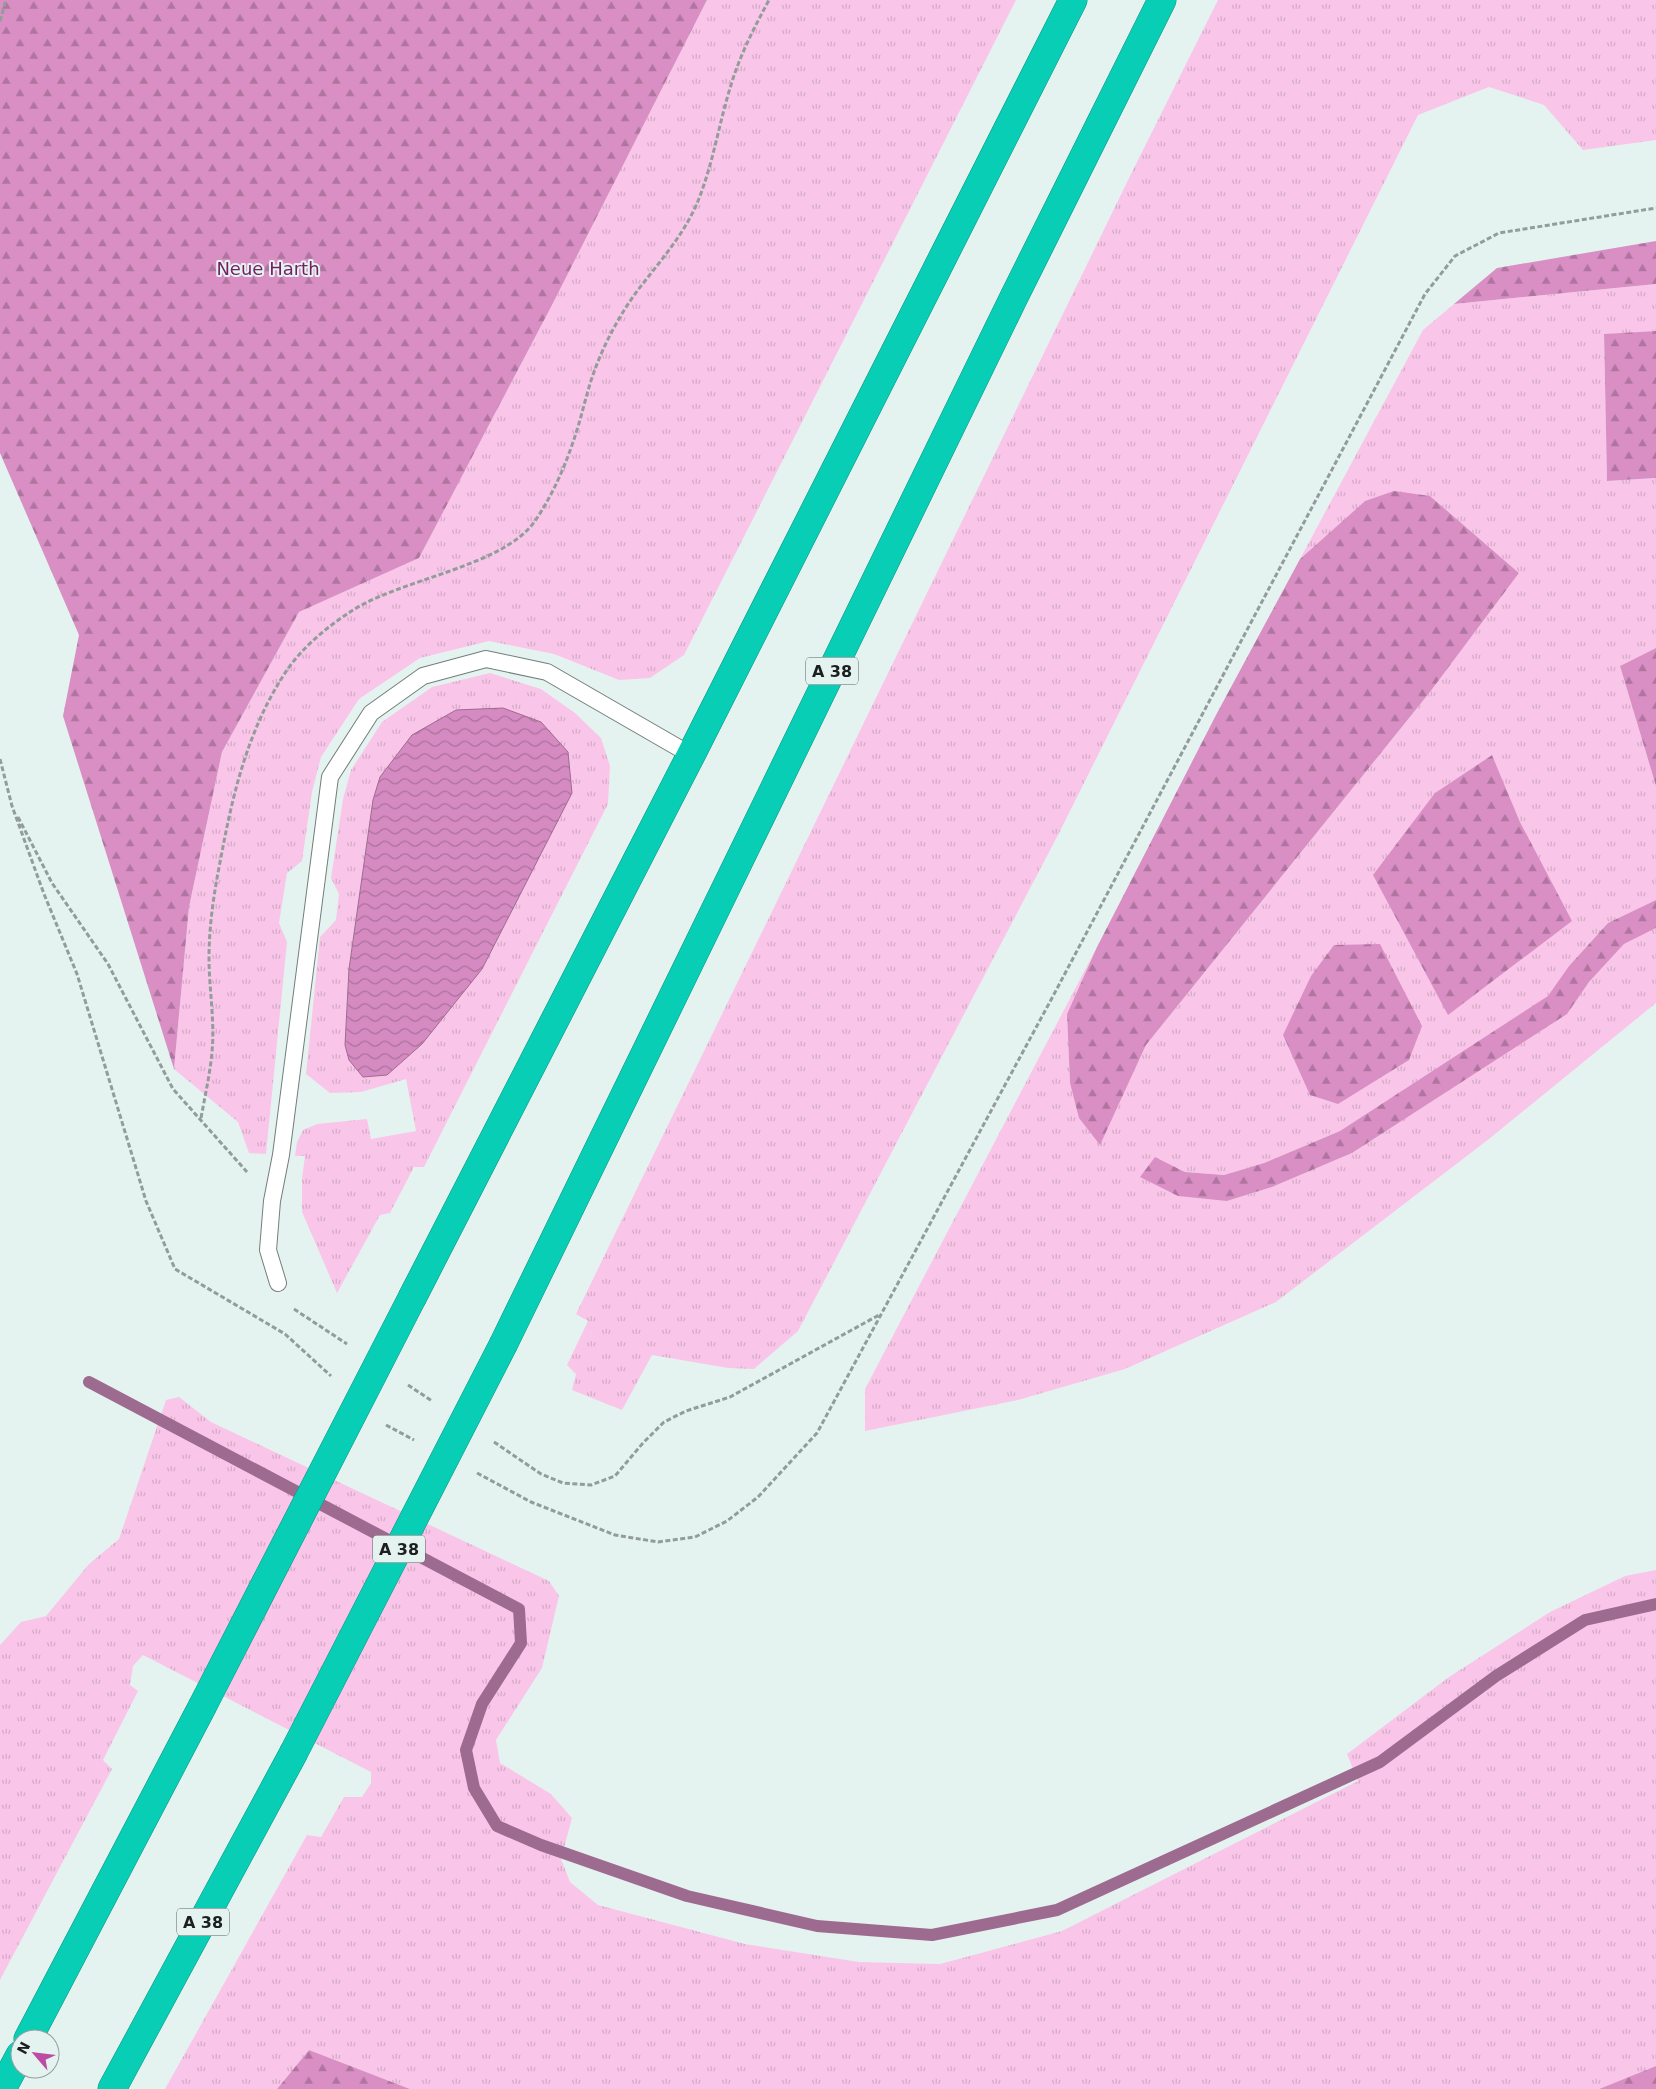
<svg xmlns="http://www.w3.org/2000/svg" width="1656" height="2089" font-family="'DejaVu Sans',sans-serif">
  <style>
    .grass { fill: url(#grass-tufts); fill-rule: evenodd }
    .forest { fill: url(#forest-firs) }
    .water { fill: url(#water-waves); stroke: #9d6b90 }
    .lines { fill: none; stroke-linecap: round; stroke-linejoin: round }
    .stream { stroke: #9d6b90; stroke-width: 12 }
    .service-casing { stroke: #727e7b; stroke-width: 18 }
    .motorway-casing { stroke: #0f9181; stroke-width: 29 }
    .path { stroke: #929c9a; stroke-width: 3; stroke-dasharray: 5 2.5; stroke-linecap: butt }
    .service { stroke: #fff; stroke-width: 16 }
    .motorway { stroke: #08ceb6; stroke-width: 28 }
    .motorway-bridge-casing { stroke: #0f9181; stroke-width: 29; stroke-linecap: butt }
    .motorway-bridge { stroke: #08ceb6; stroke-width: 28 }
    .labels { text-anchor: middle; stroke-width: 4; stroke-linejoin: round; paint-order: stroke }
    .shield { fill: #e5f3f0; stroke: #585f5d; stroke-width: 1 }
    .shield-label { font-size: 16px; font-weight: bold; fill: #1b201e }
    .park-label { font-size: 18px; fill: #751e63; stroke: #e5f3f0 }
  </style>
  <defs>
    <pattern id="grass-tufts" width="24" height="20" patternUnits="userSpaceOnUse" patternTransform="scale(1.25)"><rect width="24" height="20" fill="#f9c6e9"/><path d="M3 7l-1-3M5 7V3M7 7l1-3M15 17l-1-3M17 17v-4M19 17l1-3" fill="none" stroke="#d5aac7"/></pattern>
    <pattern id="forest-firs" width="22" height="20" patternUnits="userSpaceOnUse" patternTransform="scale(1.25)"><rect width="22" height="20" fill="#d98fc4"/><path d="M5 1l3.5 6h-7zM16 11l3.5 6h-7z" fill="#af749f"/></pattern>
    <pattern id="water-waves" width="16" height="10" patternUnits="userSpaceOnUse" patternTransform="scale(1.25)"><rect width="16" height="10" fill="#d58bc1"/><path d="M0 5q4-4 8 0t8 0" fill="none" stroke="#ac719c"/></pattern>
  </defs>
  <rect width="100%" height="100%" fill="#e5f3f0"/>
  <!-- grass -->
  <path class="grass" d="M707 0H1016L684 655 650 678 619 680 554 654 489 641 420 658 359 699 321 757 312 792 302 861 287 873 279 923 287 942 266 1154 249 1153 238 1122 174 1069 189 907 222 752 299 612 419 558 551 307Z
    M1218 0H1656V140L1583 150 1544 105 1489 87 1418 115 1058 835 798 1331 754 1369 728 1368 652 1355 622 1410 572 1390 576 1374 567 1365 588 1321 576 1314 1131 174Z
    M1656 284V331L1604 335 1607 481 1656 478V648L1620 666 1656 786V900L1608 923 1569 966 1549 996 1340 1131 1264 1163 1224 1175 1185 1172 1155 1157 1227 1201 1272 1187 1352 1153 1566 1014 1589 982 1624 944 1656 928V1003L1489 1139 1276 1302 1125 1369 1018 1400 865 1431V1389L1097 947 1067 1014 1070 1083 1080 1118 1100 1144 1146 1045 1430 692 1519 573 1430 496 1365 501 1300 559 1423 330 1454 304ZM1492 755 1520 822 1571 921 1435 793Z
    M490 673 541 689 575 713 601 738 610 766 608 804 424 1167H414L390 1213 380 1215 337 1293 302 1212V1178L305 1156H295L297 1142 303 1130 317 1124 367 1119 371 1139 416 1131 406 1079 361 1092 330 1093 306 1074 320 937 336 920 339 894 331 878 343 799 351 770 382 722 432 687ZM373 800 345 1045 349 969Z
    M179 1397 211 1422 549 1581 559 1596 542 1668 496 1740 500 1763 551 1794 572 1818 561 1859 570 1882 598 1905 745 1944 859 1962 940 1964 1062 1931 1358 1781 1347 1754 1449 1677 1550 1612 1625 1576 1656 1570V2066L1599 2089H410L309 2050 277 2089H165L307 1835 321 1837 344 1797H362L371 1783V1772L143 1655 133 1666 130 1685 138 1691 103 1760 112 1769 0 1980V1645L21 1622 46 1616 89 1564 119 1539 166 1400Z"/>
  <!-- forest -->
  <path class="forest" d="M0 0H707L551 307 419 558 299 612 222 752 189 907 174 1069 63 716 79 635 0 453Z
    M1656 241V284L1454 304 1497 268Z
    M1656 331V478L1607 481 1604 334Z
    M1394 491 1430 496 1519 573 1430 692 1146 1045 1100 1145 1079 1118 1070 1083 1067 1014 1097 947 1216 715 1300 559 1365 501Z
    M1656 648V786L1620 666Z
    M1492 755 1520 822 1572 921 1448 1015 1373 875 1435 793Z
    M1656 900V928L1624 944 1589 982 1567 1014 1352 1153 1272 1187 1227 1201 1178 1196 1140 1177 1155 1157 1185 1172 1224 1175 1264 1163 1340 1131 1548 996 1569 966 1608 923Z
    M1380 944 1422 1026 1409 1060 1338 1104 1310 1095 1283 1035 1311 976 1334 945Z
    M309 2050 410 2089H277Z
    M1656 2066V2089H1599Z"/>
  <!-- water -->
  <path class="water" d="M503 708 541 722 568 752 572 793 482 969 422 1044 387 1075 363 1077 349 1060 345 1045 349 969 373 800 380 777 412 735 456 710Z"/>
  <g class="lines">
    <!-- stream -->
    <path class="stream" d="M89 1382 519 1609 521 1643 482 1704 466 1750 474 1788 497 1826 541 1845 687 1896 817 1926 932 1935 1057 1910 1380 1762 1496 1676 1585 1620 1656 1604"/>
    <!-- service casing -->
    <g class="service-casing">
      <path id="service" d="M278 1283 268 1250 272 1201 281 1155 330 777 371 713 423 676 486 659 547 672 691 755"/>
    </g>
    <!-- motorway casing -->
    <g class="motorway-casing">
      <path id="motorway" d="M413 1296 691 755 1073 0
        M504 1343 1013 299 1162 0
        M28 2039 202 1707
        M2 2089 20 2055
        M112 2089 293 1754"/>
    </g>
    <!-- path -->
    <path class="path" d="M0 21 6 0
      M0 759 12 806 44 894 77 974 146 1201 175 1269 285 1334 331 1376
      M18 817 52 883 108 964 173 1089 247 1172
      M201 1118C205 1096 210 1074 212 1052 215 1021 209 989 209 958 209 922 215 887 222 852 234 788 250 725 287 670 303 647 327 627 350 612 399 579 503 567 535 521 554 493 567 462 577 430 583 411 587 391 594 372 604 344 620 314 638 290 660 261 684 235 698 201 713 164 719 123 731 85 740 55 754 28 769 0
      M294 1309 347 1344
      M408 1385 432 1401
      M386 1425 414 1440
      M494 1442 541 1474 563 1483 591 1485 615 1476 643 1443 664 1422 686 1411 730 1397 879 1315
      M477 1473 531 1502 615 1535 658 1542 695 1537 727 1521 758 1497 817 1433 1052 998 1425 294 1455 256 1499 233 1656 208"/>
    <!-- service -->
    <use href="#service" class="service"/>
    <!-- motorway -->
    <use href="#motorway" class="motorway"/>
    <!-- motorway-bridge casing -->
    <g class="motorway-bridge-casing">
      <path id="motorway-bridge" d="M202 1707 413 1296
        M293 1754 504 1343"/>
    </g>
    <!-- motorway-bridge -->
    <use href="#motorway-bridge" class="motorway-bridge"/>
  </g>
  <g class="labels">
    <!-- shield labels -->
    <g class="shield">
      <rect x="806" y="657.5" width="52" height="27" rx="4"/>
      <rect x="373" y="1535.5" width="52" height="27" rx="4"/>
      <rect x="177" y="1908.5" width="52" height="27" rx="4"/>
    </g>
    <g class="shield-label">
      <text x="832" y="677">A 38</text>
      <text x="399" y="1555">A 38</text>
      <text x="203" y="1928">A 38</text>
    </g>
    <!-- park labels -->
    <g class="park-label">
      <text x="268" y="275">Neue Harth</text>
    </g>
  </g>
  <!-- north arrow -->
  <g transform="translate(35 2054) rotate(298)"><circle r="24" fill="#e5f3f0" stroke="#949f9c"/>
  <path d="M0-4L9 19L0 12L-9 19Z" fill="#bd4aa3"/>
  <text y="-8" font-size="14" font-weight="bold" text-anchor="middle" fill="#1b201e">N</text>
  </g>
</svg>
